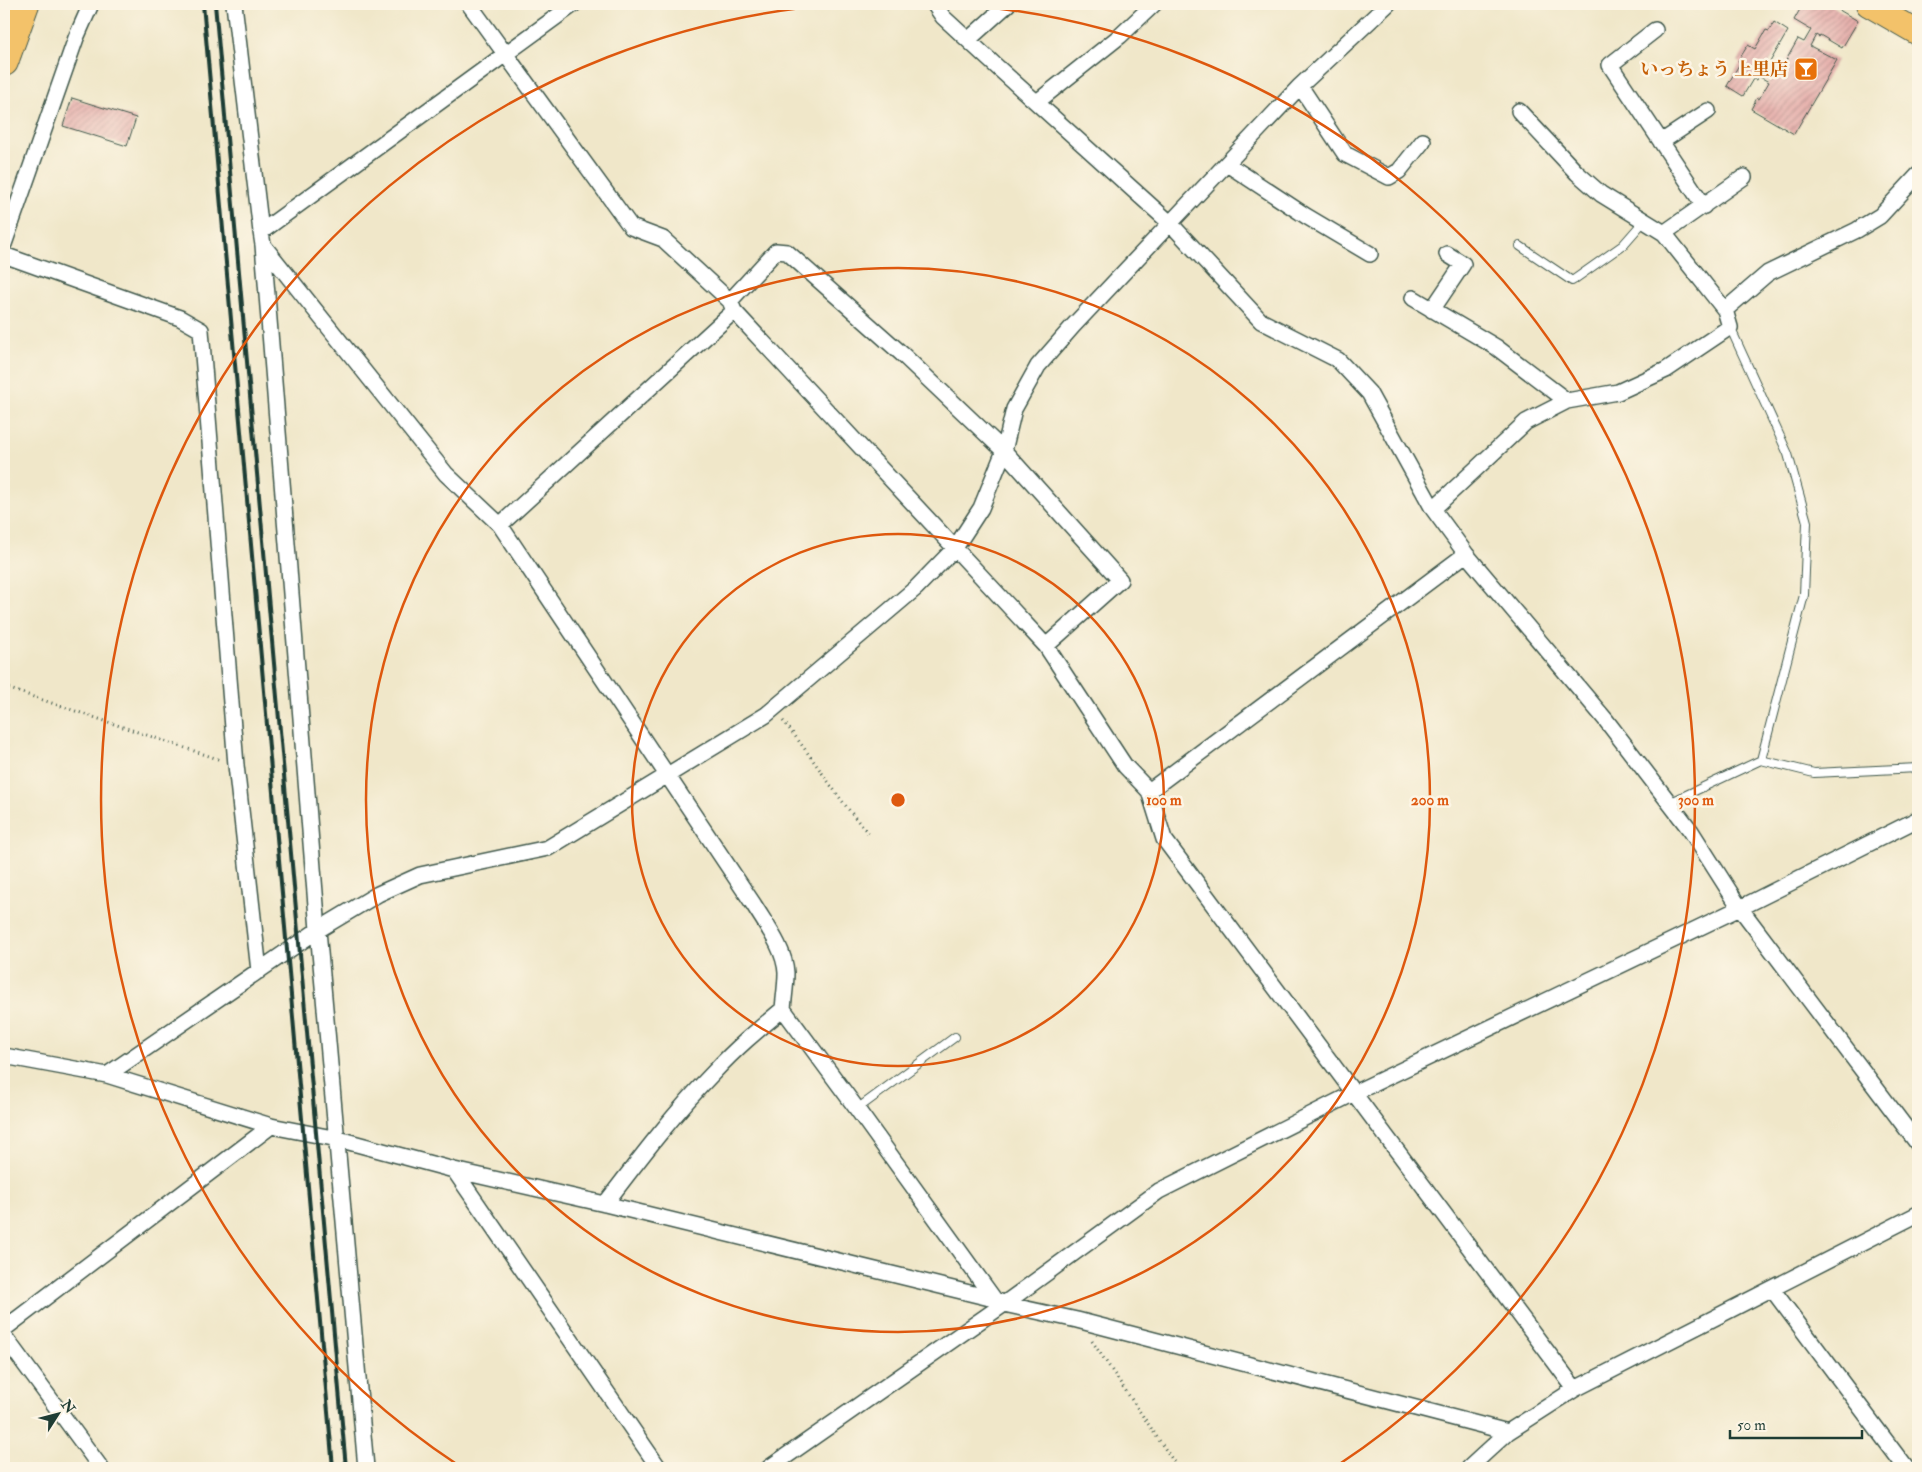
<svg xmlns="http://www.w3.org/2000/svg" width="1922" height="1472" font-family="'IM FELL Double Pica','Noto Serif JP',serif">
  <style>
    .building { fill: url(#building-hatch) }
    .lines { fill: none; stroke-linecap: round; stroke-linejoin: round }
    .lane-casing { stroke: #3e564a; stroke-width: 10 }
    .street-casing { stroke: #3e564a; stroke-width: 18 }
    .primary-casing { stroke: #3e564a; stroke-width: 26 }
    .highway-casing { stroke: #3e564a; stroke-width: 30 }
    .path { stroke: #3e564a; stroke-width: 3; stroke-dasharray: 1 4; stroke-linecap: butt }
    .lane { stroke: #fff; stroke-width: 8 }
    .street { stroke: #fff; stroke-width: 15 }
    .primary { stroke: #f3c26a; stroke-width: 24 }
    .highway { stroke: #f3c26a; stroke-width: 28 }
    .rail { stroke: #1f3d34; stroke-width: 4 }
    .ring { fill: none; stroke: #de580e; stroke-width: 2.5 }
    .labels { text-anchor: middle; stroke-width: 5; stroke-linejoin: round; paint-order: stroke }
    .food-label { font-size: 18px; font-weight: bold; fill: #c56008; stroke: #fcf5e5; text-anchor: end }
    .centre { fill: #de580e; stroke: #fcf5e5; stroke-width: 2.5 }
    .ring-label { font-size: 15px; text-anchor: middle; font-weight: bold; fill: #de580e; stroke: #fcf5e5; stroke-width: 5; stroke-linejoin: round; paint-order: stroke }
  </style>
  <defs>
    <pattern id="building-hatch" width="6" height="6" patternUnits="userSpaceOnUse" patternTransform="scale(1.25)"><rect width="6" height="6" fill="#e5aba8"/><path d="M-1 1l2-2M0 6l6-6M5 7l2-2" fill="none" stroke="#b98c8a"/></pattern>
  </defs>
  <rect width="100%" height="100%" fill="#fcf5e5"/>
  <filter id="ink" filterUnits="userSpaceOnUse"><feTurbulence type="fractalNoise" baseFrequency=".02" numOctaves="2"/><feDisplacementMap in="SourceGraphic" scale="10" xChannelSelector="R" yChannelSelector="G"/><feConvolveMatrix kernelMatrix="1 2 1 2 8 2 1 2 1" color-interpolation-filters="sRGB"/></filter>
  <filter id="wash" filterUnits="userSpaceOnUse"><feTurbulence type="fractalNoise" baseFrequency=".0096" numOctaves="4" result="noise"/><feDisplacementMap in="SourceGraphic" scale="20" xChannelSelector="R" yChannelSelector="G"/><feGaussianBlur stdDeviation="1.12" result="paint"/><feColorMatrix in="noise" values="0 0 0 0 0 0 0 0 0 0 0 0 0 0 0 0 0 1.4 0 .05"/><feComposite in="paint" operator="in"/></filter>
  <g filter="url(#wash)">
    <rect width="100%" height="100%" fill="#f0e7c9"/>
    <g id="blocks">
      <!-- building -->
      <path class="building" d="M1803 4H1829L1858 21 1842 48 1820 35 1819 37 1816 35 1810 46 1837 60 1794 134 1751 109 1757 98 1759 99 1769 82 1758 76 1756 80 1753 79 1743 96 1727 86 1740 63 1738 61 1748 45 1755 49 1766 30 1769 31 1774 22 1788 31 1767 67 1765 65 1763 68 1773 74 1775 71 1779 73 1798 39 1804 42 1811 30 1794 20Z
        M72 98 136 118 127 146 63 126Z"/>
    </g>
  </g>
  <g filter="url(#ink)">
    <use href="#blocks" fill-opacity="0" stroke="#3e564a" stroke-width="1"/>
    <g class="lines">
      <!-- lane casing -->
      <g class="lane-casing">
        <path id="lane" d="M1520 246 1572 281 1623 245 1644 221
          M1761 760 1814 773 1918 768
          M1669 803 1761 760 1804 595 1807 522 1788 454 1730 327
          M857 1109 955 1037"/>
      </g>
      <!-- street casing -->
      <g class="street-casing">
        <path id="street" d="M234 4 261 232 263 245 318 930 366 1468
          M469 4 631 227 663 239 730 301 734 311 1046 646 1125 766 1149 791 1164 839 1575 1389
          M934 4 943 17 995 65 1170 223 1261 321 1338 360 1369 393 1433 509 1466 554 1605 719 1691 831 1740 908 1918 1144
          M1655 30 1610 65 1704 206
          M968 40 1008 4
          M1300 86 1345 154 1389 177 1399 171 1423 141
          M1037 102 1120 36 1154 4
          M1519 111 1577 173 1601 194 1664 233 1725 310
          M1661 142 1708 111
          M1227 164 1306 216 1370 254
          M261 232 574 4
          M1664 233 1744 177
          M4 244 76 38 91 4
          M263 245 446 474 500 525 754 905C766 925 785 949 786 973 786 985 784 997 783 1009 759 1029 736 1048 715 1071 675 1112 640 1158 605 1204
          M4 255 180 318 201 330 236 765 259 971
          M1413 298 1496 347 1567 401
          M730 301 776 251 787 252 902 354 1004 451 1120 580 1046 646
          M1432 310 1463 264 1447 254
          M1433 509 1526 422 1567 401 1618 392 1666 370 1730 327 1725 310 1768 273 1857 230 1880 216 1918 175
          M500 525 734 311
          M1149 791 1466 554
          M783 1009 857 1109 994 1299
          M4 1056 107 1075 271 1126 338 1139 454 1170 605 1204 994 1299 1004 1304 1077 1320 1508 1432
          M107 1075 318 930 378 894 420 875 548 848 766 715 916 588 955 548 981 508 1004 451 1014 409 1038 366 1073 326 1300 86 1388 4
          M454 1170 659 1468
          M1772 1289 1906 1468
          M4 1329 271 1126
          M4 1336 101 1468
          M769 1468 1004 1304 1159 1191 1354 1093 1740 908 1918 819
          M1469 1468 1508 1432 1575 1389 1918 1214"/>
      </g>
      <!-- primary casing -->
      <g class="primary-casing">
        <path id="primary" d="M1868 4 1918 33"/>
      </g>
      <!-- highway casing -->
      <g class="highway-casing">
        <path id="highway" d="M4 62 25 4"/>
      </g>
      <!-- path -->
      <path class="path" d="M4 687 221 760
        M783 721C813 757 837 798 868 833
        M1092 1341 1178 1468"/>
      <!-- lane -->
      <use href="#lane" class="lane"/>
      <!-- street -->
      <use href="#street" class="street"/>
      <!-- primary -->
      <use href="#primary" class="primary"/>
      <!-- highway -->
      <use href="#highway" class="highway"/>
      <!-- rail -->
      <path class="rail" d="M203 4 333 1468
        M215 4 346 1468"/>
    </g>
  </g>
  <!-- distance rings -->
  <g class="ring">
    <circle cx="898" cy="800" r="266"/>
    <circle cx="898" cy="800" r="532"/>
    <path d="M458 1465A798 798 0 0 1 842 4M954 4A798 798 0 0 1 1338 1465"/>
  </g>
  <!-- icons -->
  <defs>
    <g id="bar-square" transform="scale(1.25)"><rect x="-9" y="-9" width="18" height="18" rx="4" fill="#e8710a" stroke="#fcf5e5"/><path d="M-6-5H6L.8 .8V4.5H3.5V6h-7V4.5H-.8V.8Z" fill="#fff"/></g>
  </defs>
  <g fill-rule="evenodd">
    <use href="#bar-square" x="1806" y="69"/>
  </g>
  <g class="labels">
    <!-- food labels -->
    <g class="food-label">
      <text x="1788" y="75">いっちょう 上里店</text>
    </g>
  </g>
  <circle cx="898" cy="800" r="8" class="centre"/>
  <g class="ring-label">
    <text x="1164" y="805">100 m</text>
    <text x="1430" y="805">200 m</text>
    <text x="1696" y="805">300 m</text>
  </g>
  <!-- margin -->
  <rect width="1922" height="1472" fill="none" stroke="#fcf5e5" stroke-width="20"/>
  <!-- north arrow -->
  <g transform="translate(58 1414) rotate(54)" stroke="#fcf5e5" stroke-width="4" paint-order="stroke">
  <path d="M0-4L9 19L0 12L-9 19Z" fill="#1f3d34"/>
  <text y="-8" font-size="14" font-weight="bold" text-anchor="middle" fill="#1f3d34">N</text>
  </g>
  <!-- scale -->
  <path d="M1730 1430v8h132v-8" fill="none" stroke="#1f3d34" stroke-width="2.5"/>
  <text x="1737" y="1430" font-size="15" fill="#1f3d34" stroke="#fcf5e5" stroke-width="4" paint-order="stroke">50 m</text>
</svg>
